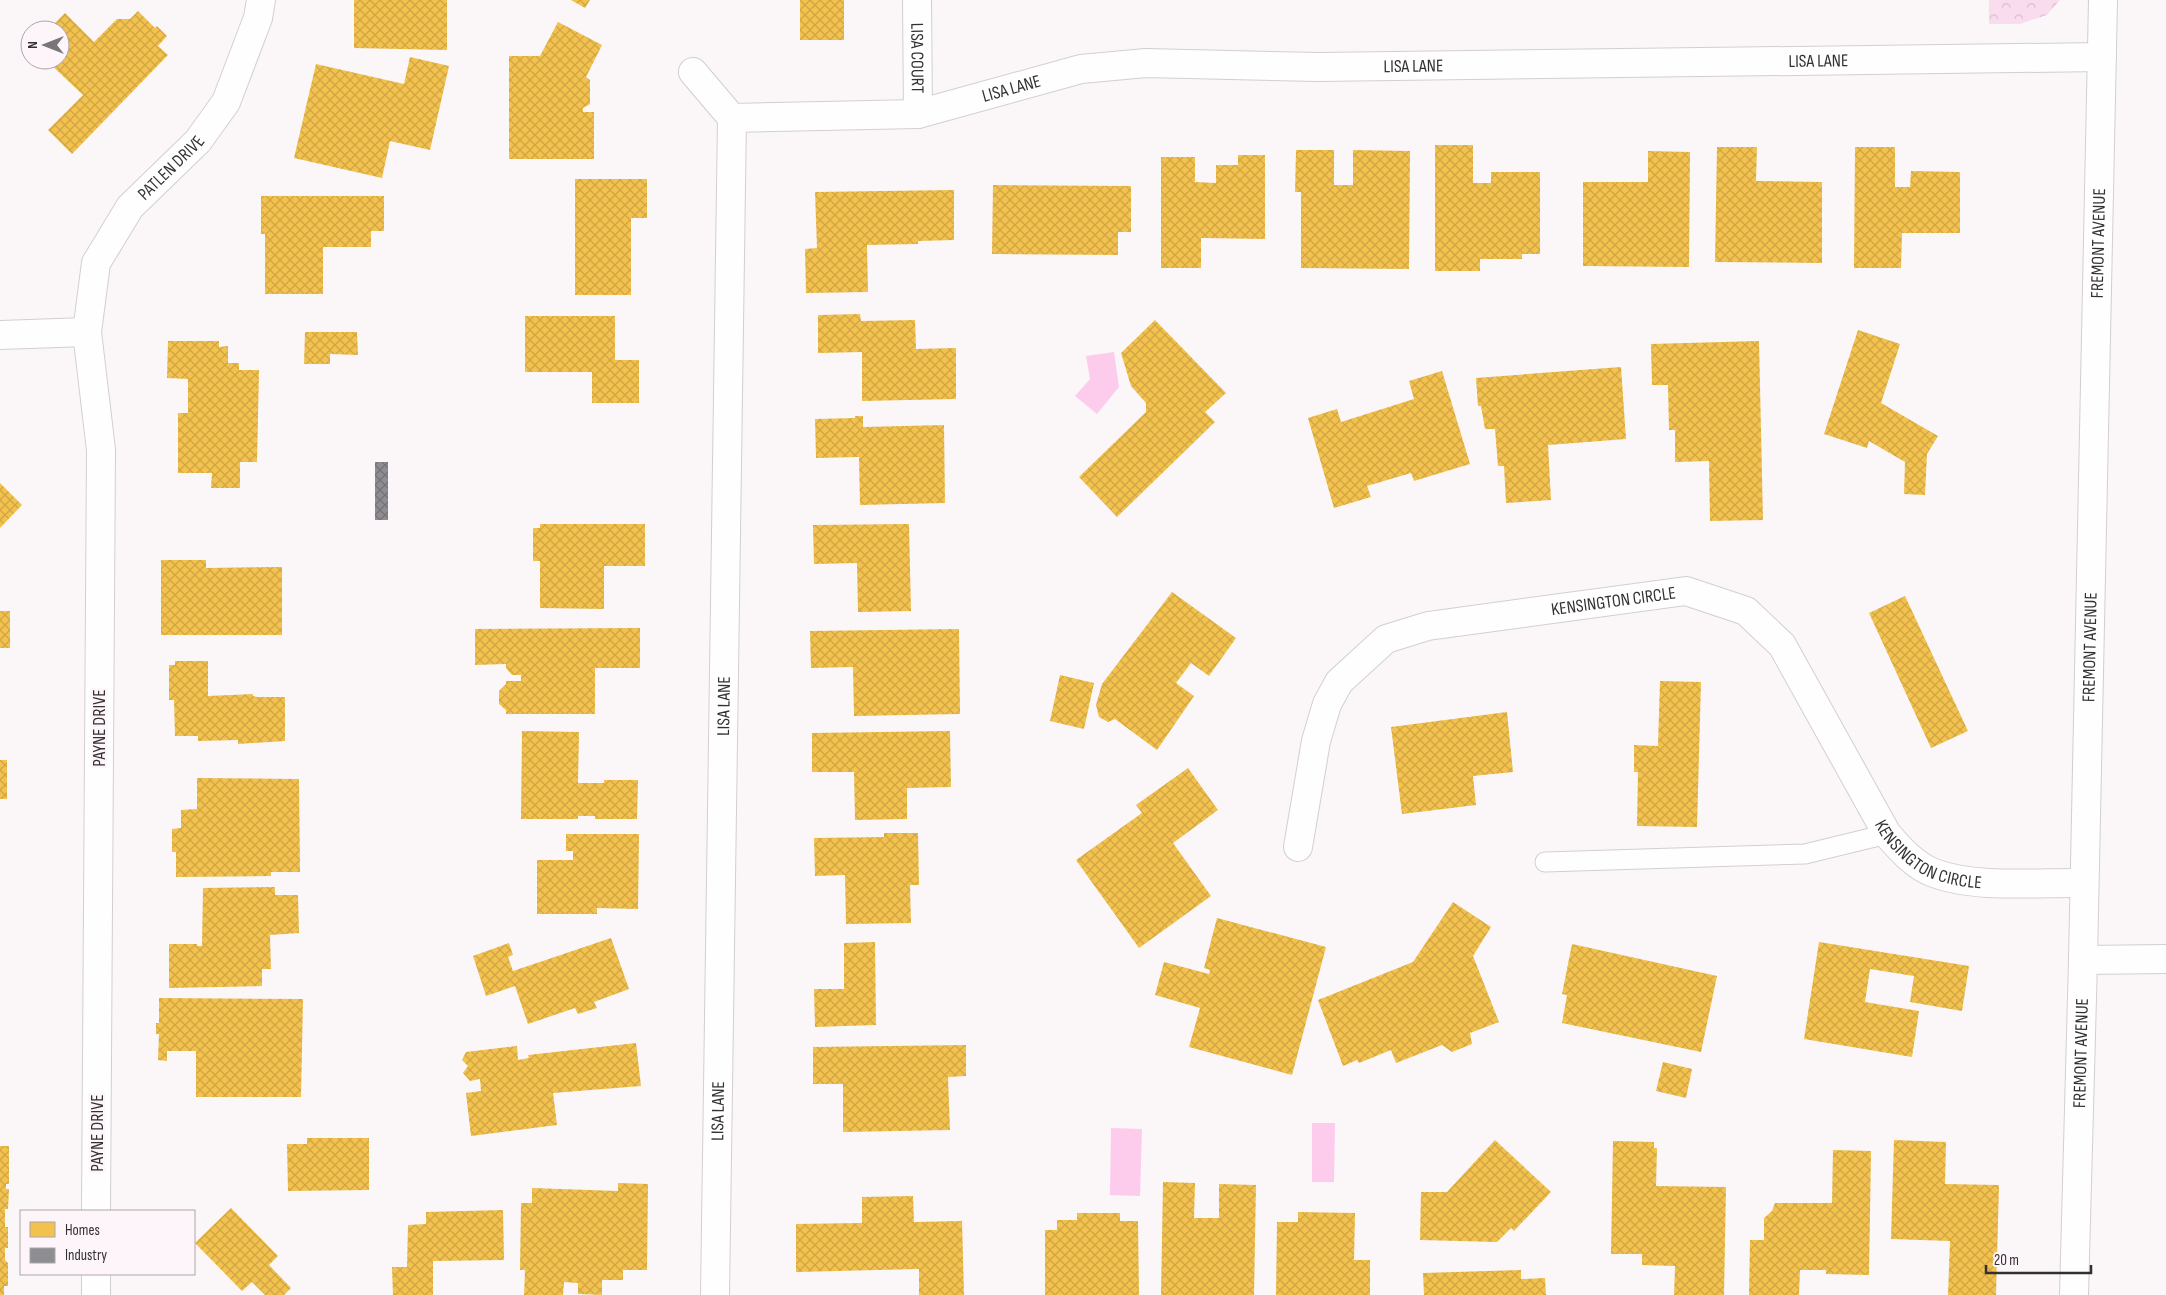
<svg xmlns="http://www.w3.org/2000/svg" width="2166" height="1295" font-family="'Sofia Sans Condensed',sans-serif">
  <style>
    .park { fill: url(#park-crowns) }
    .water { fill: #fdccec }
    .homes { fill: url(#homes-cross-hatch) }
    .industry { fill: url(#industry-cross-hatch) }
    .lines { fill: none; stroke-linecap: round; stroke-linejoin: round }
    .lane-casing { stroke: #d3cfd1; stroke-width: 21 }
    .street-casing { stroke: #d3cfd1; stroke-width: 30 }
    .secondary-casing { stroke: #d3cfd1; stroke-width: 30 }
    .lane { stroke: #fefefe; stroke-width: 19 }
    .street { stroke: #fefefe; stroke-width: 28 }
    .secondary { stroke: #fefefe; stroke-width: 28 }
    .labels { text-anchor: middle; stroke-width: 5; stroke-linejoin: round; paint-order: stroke }
    .street-label { font-size: 18px; fill: #333031; stroke: #fdf5fa }
  </style>
  <defs>
    <pattern id="park-crowns" width="20" height="18" patternUnits="userSpaceOnUse" patternTransform="scale(1.25)"><rect width="20" height="18" fill="#f9ddee"/><path d="M2 6a3 3 0 1 1 6 0M12 15a3 3 0 1 1 6 0" fill="none" stroke="#d6becd"/></pattern>
    <pattern id="homes-cross-hatch" width="8" height="8" patternUnits="userSpaceOnUse" patternTransform="scale(1.25)"><rect width="8" height="8" fill="#f2c14e"/><path d="M0 0l8 8M0 8l8-8" fill="none" stroke="#d0a645"/></pattern>
    <pattern id="industry-cross-hatch" width="8" height="8" patternUnits="userSpaceOnUse" patternTransform="scale(1.25)"><rect width="8" height="8" fill="#8d8d92"/><path d="M0 0l8 8M0 8l8-8" fill="none" stroke="#747478"/></pattern>
  </defs>
  <rect width="100%" height="100%" fill="#fbf7f9"/>
  <!-- park -->
  <path class="park" d="M1989 0H2060L2047 15 2020 24H1989Z"/>
  <!-- water -->
  <path class="water" d="M1114 352 1119 387 1097 414 1075 396 1090 379 1086 356Z
    M1312 1123H1335L1334 1182H1312Z
    M1111 1128 1142 1129 1140 1196 1110 1195Z"/>
  <!-- homes -->
  <path class="homes" d="M354 0H447V50L354 48Z
    M571 0H590L585 8Z
    M800 0H844V40H800Z
    M138 11 155 28 157 26 167 36 158 46 168 55 72 154 48 130 83 95 46 60H60V30H48L65 13 94 42 117 19H130Z
    M558 22 602 45 586 77 590 80V104L583 108V112H594V159H509V56H540Z
    M410 57 449 66 430 150 390 141 382 178 294 158 316 64 404 84Z
    M1435 145H1473V183H1491V172H1540V254H1522V259H1480V271H1435Z
    M1717 147H1757L1756 181 1822 182V263L1715 262Z
    M1855 147H1895V187H1910L1911 171 1960 172V233H1902L1901 268H1854Z
    M1296 150H1334V185H1353V150L1410 151 1409 269 1301 268V192H1295Z
    M1648 151 1690 152 1689 267 1583 266V182H1648Z
    M1238 155H1265V239L1201 238V268H1161V157H1195V182L1216 183V165H1238Z
    M575 179H647V218H631V295H575Z
    M993 185 1131 186V232H1118V255L992 254Z
    M954 190V240L918 241V244L867 245 868 292 806 293 805 249 817 248 815 192Z
    M261 196H384V231H371V247H323V294H265V234H261Z
    M860 314 861 321 915 320 916 349 956 348V399L862 401V352L818 353V315Z
    M525 316H615V360H639V403H592V372H525Z
    M1155 320 1226 393 1205 412 1215 422 1117 517 1079 477 1146 412V403L1131 386 1121 353Z
    M1858 330 1900 344 1881 403 1938 436 1927 454 1925 495 1904 494 1905 462 1869 441 1867 448 1824 434Z
    M305 332H357L358 355 330 354V364H304Z
    M168 341H219V347L228 346V363H239V370H259L257 462H240V488H211L212 473H178V413H188V379L167 378Z
    M1759 341 1763 520 1710 521 1709 461 1675 462V430H1669L1668 385H1652L1651 344Z
    M1621 367 1626 439 1548 445 1551 500 1506 503 1504 466H1498L1495 429H1485L1481 406H1478L1476 378Z
    M1442 371 1470 464 1414 481 1411 473 1367 486 1371 497 1334 508 1308 418 1337 409 1341 422 1414 399 1409 381Z
    M855 416H863V427L944 425 945 503 860 505 859 457 816 458 815 419 855 418Z
    M0 483 22 505 0 528Z
    M540 524H645V566H604V609L540 608V561H533V528H540Z
    M909 524 911 611 858 612 857 563 814 564 813 525Z
    M161 560H206V568L282 567V635H161Z
    M1172 592 1236 638 1209 676 1191 663 1176 683 1194 696 1157 750 1115 719 1108 722 1099 717 1096 705 1102 684Z
    M1905 596 1968 731 1931 748 1869 613Z
    M0 611H10V648H0Z
    M640 628V668H595V714H506V710L499 704V691L506 684V681H521V675H512L506 668V664L475 665V629Z
    M959 629 960 714 854 716 853 667 811 668 810 631Z
    M175 661H208V696L253 694V696L257 697H285V741L238 744V740L198 741V736H175L174 700H169V665H175Z
    M1060 675 1094 683 1084 729 1050 721Z
    M1660 681 1701 682 1697 827 1637 826 1638 772H1634V745L1658 746Z
    M1507 712 1513 772 1473 776 1476 805 1402 814 1391 727Z
    M522 731 579 732 578 783H604V780H638L637 819H595V816H578V819H521Z
    M950 731 951 787 907 788V819L855 820 854 772H812V733Z
    M0 760H7V799H0Z
    M1188 768 1218 810 1173 843 1211 896 1139 948 1076 860 1142 813 1136 805Z
    M197 778 299 779 300 872H271V876L176 877V852H172V829L181 828V810L197 809Z
    M884 833H918L919 885H910L911 923 846 924 845 875 815 876 814 838 884 837Z
    M566 834H639L638 909 597 908V914H537V860H573V851H566Z
    M275 887V895H298L299 933 270 935 271 969H262V986L169 988V944H197V946H202L203 888Z
    M1453 902 1491 927 1473 956 1499 1022 1470 1033 1472 1044 1452 1052 1442 1045 1396 1063 1391 1050 1359 1063 1357 1060 1343 1066 1318 1000 1413 962Z
    M1217 918 1326 947 1292 1075 1189 1047 1200 1008 1155 995 1164 962 1209 974 1210 970 1204 968Z
    M611 938 629 989 594 1002 597 1008 578 1014 575 1008 528 1024 515 986 486 996 473 956 509 943 513 955 508 957 513 971Z
    M875 942 876 1025 815 1027 814 989H844V943Z
    M1819 942 1969 966 1962 1011 1910 1002 1914 976 1870 969 1865 1002 1919 1011 1912 1057 1804 1039Z
    M1572 944 1717 976 1701 1052 1562 1023 1567 995 1562 994Z
    M159 998 303 999 301 1097H196V1051H167V1061L158 1060 159 1034H156V1023H159Z
    M636 1043 641 1086 553 1093 557 1125 471 1136 466 1093 481 1091 480 1079 470 1081 463 1073 468 1066 462 1060 466 1052 517 1046 518 1060 529 1058 528 1055Z
    M966 1045V1076L948 1077 950 1130 843 1132V1084H813V1047Z
    M1663 1062 1692 1069 1686 1098 1656 1091Z
    M307 1138H369V1190L288 1191 287 1144H307Z
    M1495 1140 1551 1192 1514 1231 1511 1228 1497 1242 1420 1240 1421 1192H1447Z
    M1894 1140 1946 1142 1945 1184 1999 1185 1996 1295H1948L1950 1241 1891 1239Z
    M1613 1141 1654 1142V1148H1657L1656 1186 1726 1187 1724 1295H1674L1675 1266 1642 1265V1254H1611Z
    M0 1146H9V1184H6V1189H9L8 1209H5V1227H8V1248H5V1260L8 1263V1286H4V1295H0Z
    M1833 1150 1871 1151 1869 1275 1826 1274V1270H1800L1799 1295H1749L1750 1240H1764V1218L1772 1211 1775 1203H1832Z
    M1163 1182 1195 1183 1194 1218H1219V1184L1256 1185 1254 1295H1161Z
    M618 1183 648 1184 647 1270H623V1280H602V1295L578 1294V1283L564 1282 563 1295H524L525 1270H520L521 1203H532V1188L618 1191Z
    M913 1196 914 1222 962 1221 964 1295H919V1269L796 1272V1224L862 1223V1197Z
    M231 1208 278 1256 269 1265 291 1288 284 1295H265L252 1282 242 1291 195 1243Z
    M503 1210 504 1260 433 1261V1295H393L392 1267H407L408 1225 426 1224V1212Z
    M1298 1212 1355 1213 1354 1260H1370V1295H1276L1277 1222H1298Z
    M1077 1213H1120V1221H1138L1139 1295H1045V1230H1057V1220H1077Z
    M1521 1270V1279L1545 1278 1546 1295H1424L1423 1273Z"/>
  <!-- industry -->
  <path class="industry" d="M375 462H388V520H375Z"/>
  <g class="lines">
    <!-- lane casing -->
    <g class="lane-casing">
      <path id="lane" d="M1545 862 1805 854 1887 834"/>
    </g>
    <!-- street casing -->
    <g class="street-casing">
      <g id="street">
        <path id="s1" d="M917 0 918 114"/>
        <path d="M693 72 732 118"/>
        <path id="s2" d="M87 332 96 263 130 207 198 141 226 102 258 18 261 0"/>
        <path d="M0 335 87 332 101 450 96 1211"/>
        <path id="s3" d="M1298 847 1316 741 1327 704 1339 682 1386 639 1428 626 1686 591 1746 611 1782 645 1887 834C1900 849 1915 866 1934 873 1976 889 2040 882 2084 883"/>
        <path d="M2083 960 2166 959"/>
        <path d="M96 1295V1274"/>
        <path id="s4" d="M715 1295 732 118 918 114 1081 69 1146 63 1318 67 2102 57"/>
      </g>
    </g>
    <!-- secondary casing -->
    <g class="secondary-casing">
      <g id="secondary">
        <path id="s5" d="M2074 1295 2083 960 2103 0"/>
      </g>
    </g>
    <!-- lane -->
    <use href="#lane" class="lane"/>
    <!-- street -->
    <use href="#street" class="street"/>
    <!-- secondary -->
    <use href="#secondary" class="secondary"/>
  </g>
  <g class="labels">
    <!-- street labels -->
    <g class="street-label">
      <text dy="6" stroke="none"><textPath href="#s1" startOffset="58">LISA COURT</textPath></text>
      <text dy="6" stroke="none"><textPath href="#s4" startOffset="2270">LISA LANE</textPath></text>
      <text dy="6" stroke="none"><textPath href="#s4" startOffset="1865">LISA LANE</textPath></text>
      <text dy="6" stroke="none"><textPath href="#s4" startOffset="1460">LISA LANE</textPath></text>
      <text dy="6" stroke="none"><textPath href="#s2" startOffset="192">PATLEN DRIVE</textPath></text>
      <text dy="6" stroke="none"><textPath href="#s5" startOffset="1052">FREMONT AVENUE</textPath></text>
      <text dy="6" stroke="none"><textPath href="#s3" startOffset="466">KENSINGTON CIRCLE</textPath></text>
      <text dy="6" stroke="none"><textPath href="#s5" startOffset="648">FREMONT AVENUE</textPath></text>
      <text dy="6" stroke="none"><textPath href="#s4" startOffset="589">LISA LANE</textPath></text>
      <text transform="translate(99 728) rotate(-90)" y="6">PAYNE DRIVE</text>
      <text dy="6" stroke="none"><textPath href="#s3" startOffset="916">KENSINGTON CIRCLE</textPath></text>
      <text dy="6" stroke="none"><textPath href="#s5" startOffset="242">FREMONT AVENUE</textPath></text>
      <text dy="6" stroke="none"><textPath href="#s4" startOffset="184">LISA LANE</textPath></text>
      <text transform="translate(97 1133) rotate(-90)" y="6">PAYNE DRIVE</text>
    </g>
  </g>
  <!-- legend -->
  <rect x="20" y="1210" width="175" height="65" fill="#fdf5fa" stroke="#aca6aa"/>
  <rect x="30" y="1222" width="25" height="15" fill="#f2c14e" stroke="#aca6aa"/>
  <text x="65" y="1235" font-size="15" fill="#333031">Homes</text>
  <rect x="30" y="1248" width="25" height="15" fill="#8d8d92" stroke="#aca6aa"/>
  <text x="65" y="1260" font-size="15" fill="#333031">Industry</text>
  <!-- north arrow -->
  <g transform="translate(45 45) rotate(270)"><circle r="24" fill="#fdf5fa" stroke="#aca6aa"/>
  <path d="M0-4L9 19L0 12L-9 19Z" fill="#797677"/>
  <text y="-8" font-size="14" font-weight="bold" text-anchor="middle" fill="#333031">N</text>
  </g>
  <!-- scale -->
  <path d="M1986 1265v8h105v-8" fill="none" stroke="#333031" stroke-width="2.5"/>
  <text x="1994" y="1265" font-size="15" fill="#333031" stroke="#fdf5fa" stroke-width="4" paint-order="stroke">20 m</text>
</svg>
